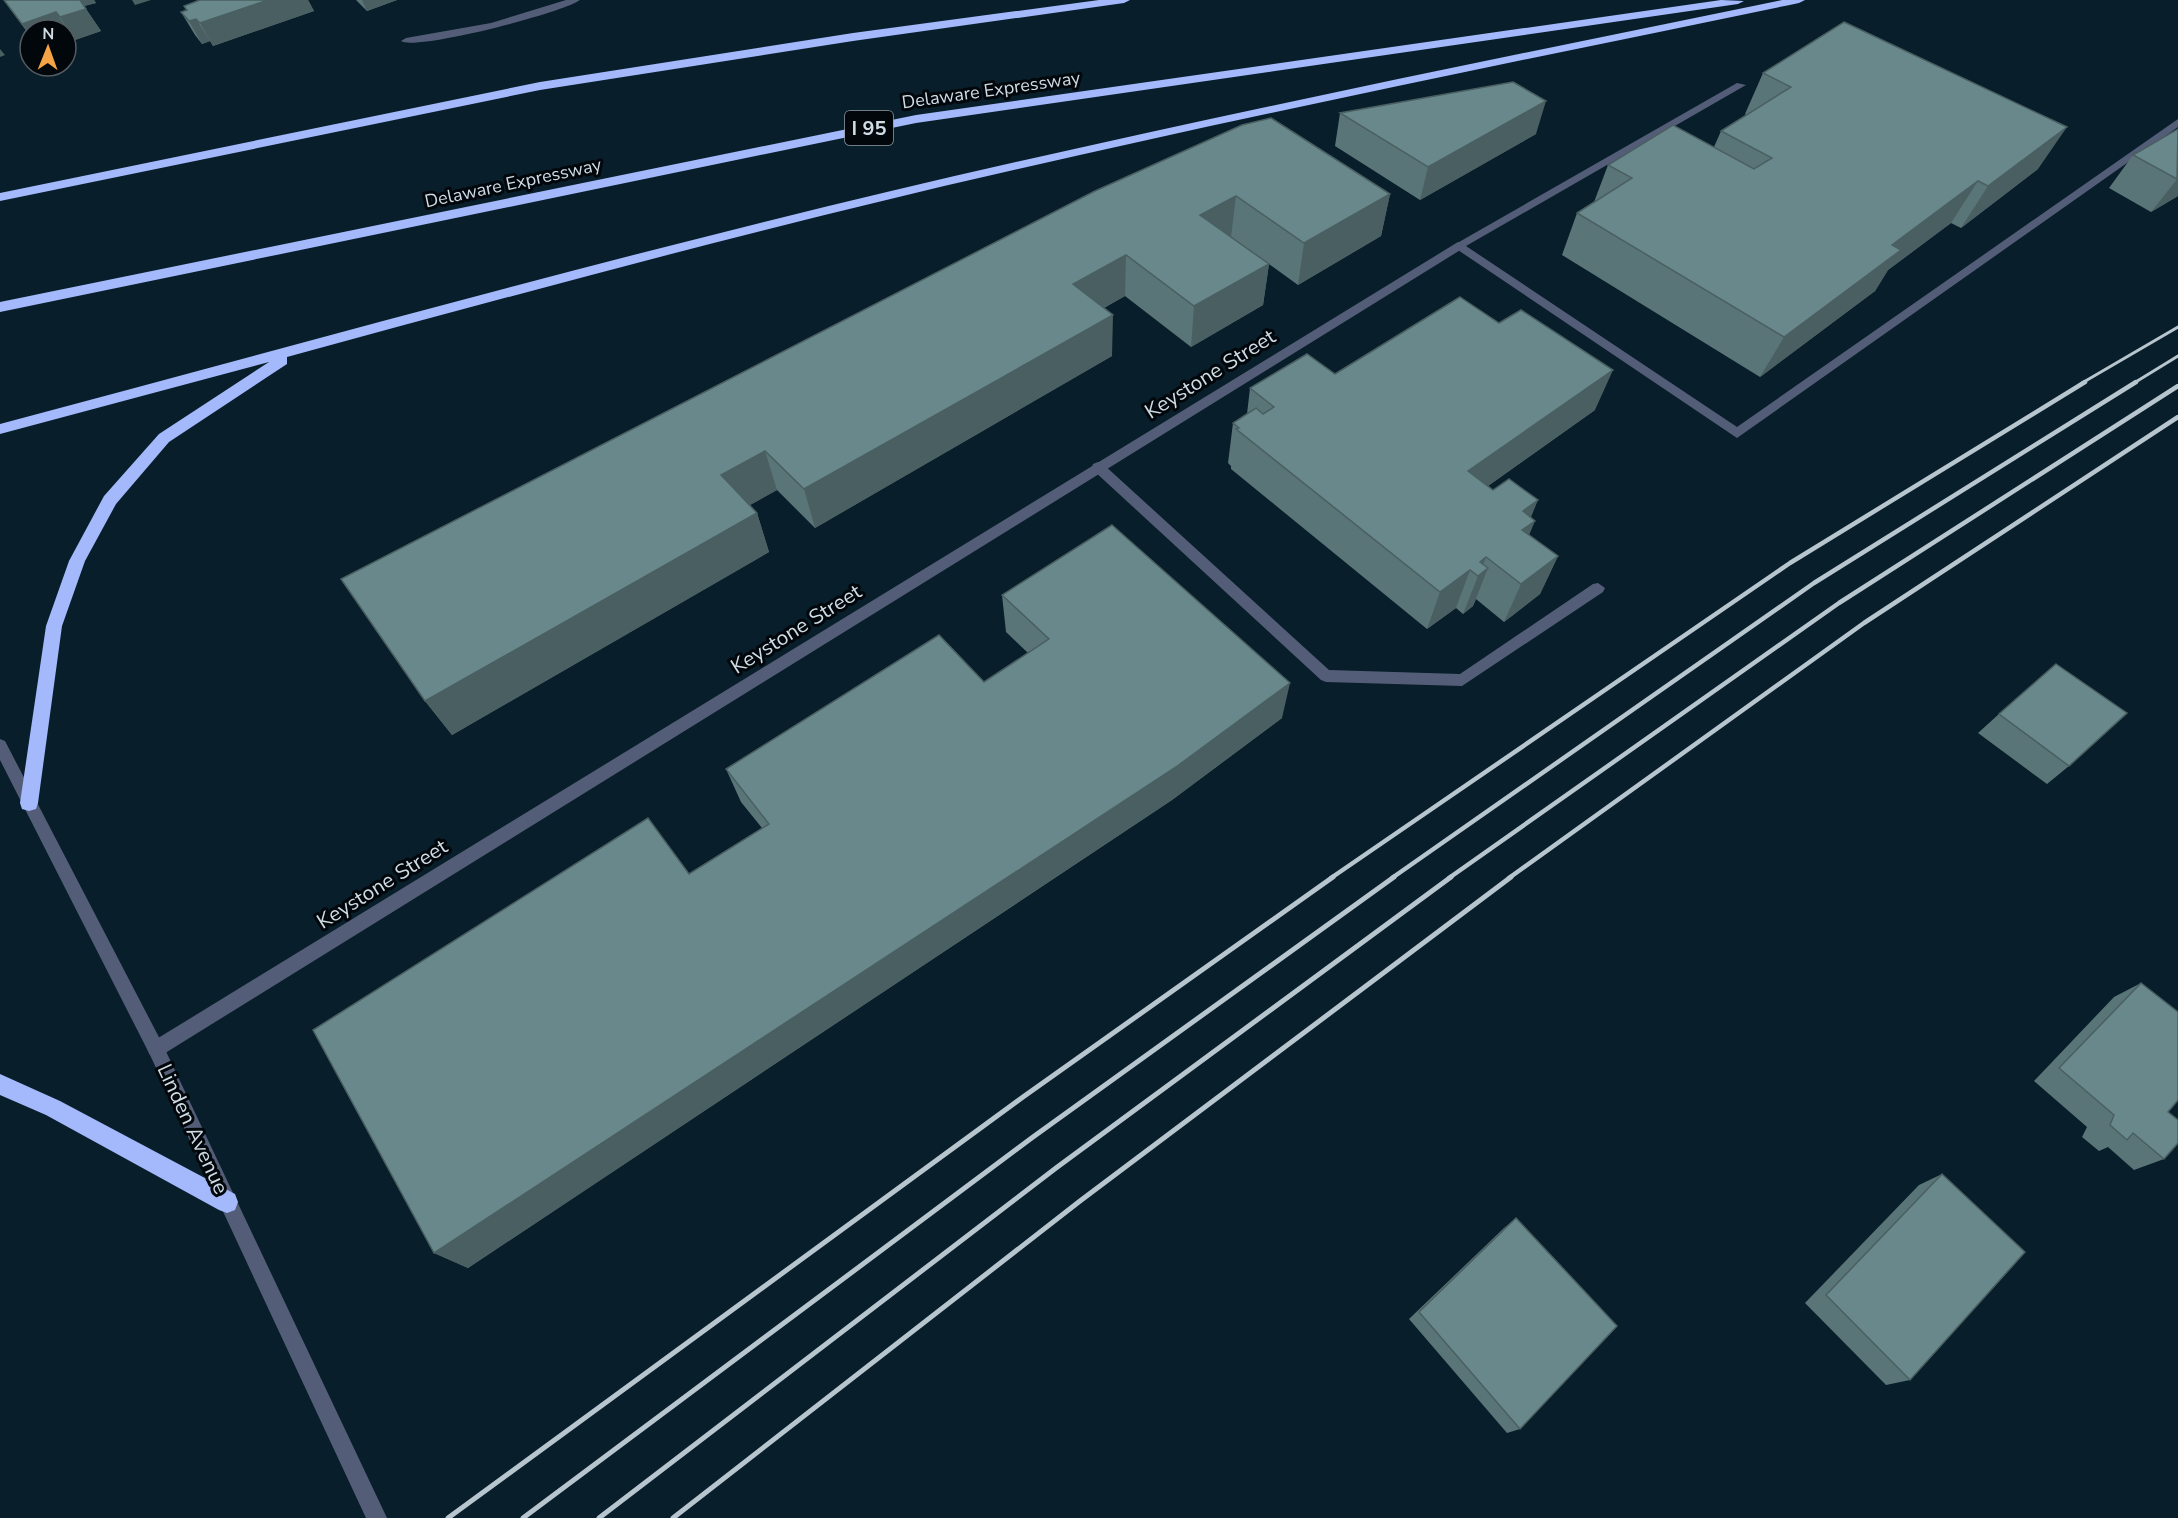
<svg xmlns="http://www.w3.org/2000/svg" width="2178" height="1518" font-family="'Nunito Sans',sans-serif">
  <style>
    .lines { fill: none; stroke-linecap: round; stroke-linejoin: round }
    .service { fill: #545d77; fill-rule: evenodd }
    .minor { fill: #545d77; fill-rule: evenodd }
    .tertiary { fill: #545d77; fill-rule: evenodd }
    .motorway { fill: #a3b9fc; fill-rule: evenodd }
    .rail-far2 { stroke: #b7c5ce; stroke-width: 3 }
    .rail-far1 { stroke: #b7c5ce; stroke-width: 4.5 }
    .rail { stroke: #b7c5ce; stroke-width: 5 }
    .wall { fill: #5a7578 }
    .shaded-wall { fill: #4a5f61 }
    .building { fill: #69888b; stroke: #4a5f61; stroke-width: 1.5 }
    .labels { text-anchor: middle; stroke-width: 6; stroke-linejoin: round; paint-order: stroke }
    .far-street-label { font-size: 18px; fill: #cfdce4; stroke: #02070c }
    .shield { fill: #02070c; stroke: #929ca3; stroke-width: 1.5 }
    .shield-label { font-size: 20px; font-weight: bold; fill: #cfdce4 }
    .street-label { font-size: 21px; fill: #cfdce4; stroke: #02070c }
  </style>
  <rect width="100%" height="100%" fill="#081e2a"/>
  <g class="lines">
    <!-- service -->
    <path class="service" d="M1737 83 1746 85 1466 246 1737 427 2178 119V127L1737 438 1452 246Z
      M1098 462 1103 464 1329 670 1460 674 1593 584 1598 583 1605 588 1603 592 1462 686 1326 682 1321 680 1093 470 1092 467 1093 464Z"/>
    <!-- minor -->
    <path class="minor" d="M566 0H580C563 13 415 51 401 41L406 38 491 23Z
      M1458 242 1464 246 1462 249 162 1055 156 1057 150 1055 147 1049 150 1043Z"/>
    <!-- tertiary -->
    <path class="tertiary" d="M0 739 5 741 162 1043 387 1518H366L150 1055 0 760Z"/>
    <!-- motorway -->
    <path class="motorway" d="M1099 0H1130L1124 3 853 41 540 90 0 201V193L540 82 853 33Z
      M1721 0 1744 1 1738 4 916 123 0 312V302L916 115Z
      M1782 0H1805L1799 3C1534 58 1269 111 1005 172 764 227 526 292 287 357V364L169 442 116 504 85 561 62 626 38 803 36 809 29 811 22 809 20 803 46 626 69 561 104 496 159 434 269 362 0 434V424C297 345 592 262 891 191 1187 121 1485 61 1782 0Z
      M0 1074 60 1101 235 1194 238 1202 235 1210 227 1213 219 1210 46 1115 0 1095Z"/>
    <!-- rail-far2 -->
    <path class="rail-far2" d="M2082 383 2178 327
      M2134 383 2178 356"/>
    <!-- rail-far1 -->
    <path class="rail-far1" d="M1331 878 1790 563 2085 382
      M1392 878 1814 583 2136 382
      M1449 878 1839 603 2178 386
      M1509 878 1864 623 2178 417"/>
    <!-- rail -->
    <path class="rail" d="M448 1518 1023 1097 1333 877
      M523 1518 1033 1137 1394 877
      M599 1518 1056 1168 1451 877
      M673 1518 1080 1201 1511 877"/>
  </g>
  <!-- wall -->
  <path class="wall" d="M4 0H94L96 3 84 6 101 31 75 40 71 35 30 30V36Z
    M200 0H308L314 11 213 46 210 41 202 44 195 35 181 12 187 11 184 6Z
    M356 0H397L367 11Z
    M1763 73 2038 169 1961 228 1951 223 1888 270 1875 291 1760 377 1562 255 1577 213 1594 202 1608 165 1714 147 1721 131 1746 115 1745 114Z
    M1340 113 1536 134 1420 200 1335 146Z
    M2178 129V196L2151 212 2109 188 2133 155Z
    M1095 191 1390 194 1381 236 1298 285 1269 264 1263 305 1191 347 1125 296 1104 308 1112 356 815 528 777 490 750 505 757 513 769 552 452 735 425 701Z
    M1335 374 1595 410 1488 486 1531 517 1529 535 1558 556 1540 594 1504 622 1476 599 1473 606 1463 614 1456 608 1427 629 1231 469V466L1228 463 1233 423 1247 414 1250 388Z
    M1002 595 1282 718 1172 800 468 1268 434 1253 689 874 762 828 741 802 726 769 984 682 1028 653 1006 632Z
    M1999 714 2069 766 2047 784 1978 733Z
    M2141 983 2168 1112 2164 1159 2134 1170 2108 1147 2099 1151 2082 1137 2087 1127 2034 1081 2114 997Z
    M1942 1174 1910 1380 1886 1385 1805 1303 1919 1185Z
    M1516 1218 1520 1429 1507 1433 1409 1319 1504 1228Z"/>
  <!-- shaded-wall -->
  <path class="shaded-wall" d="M80 0H94L96 3 84 6Z
    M132 0H151L135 5Z
    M268 0H308L314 11 213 46 200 23Z
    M362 0H397L367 11Z
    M86 9 101 31 75 40 60 17Z
    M56 12 71 35 66 37V30H30V35L22 24Z
    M196 19 210 41 202 44 189 21Z
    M0 49 5 55 0 57Z
    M1546 101 1536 134 1420 200 1428 167Z
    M2067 127 2038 169 1961 228 1988 186Z
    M2178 178V196L2151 212Z
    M1978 181 1951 223 1888 270 1875 291 1760 377 1784 337 1892 245Z
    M1390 194 1381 236 1298 285 1304 243Z
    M1236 196 1231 237 1200 215Z
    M1126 255 1125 296 1073 325V284Z
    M1269 264 1263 305 1191 347 1194 306Z
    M1113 315 1112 356 815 528 804 489Z
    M1613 370 1595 410 1454 510 1468 471Z
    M765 451 777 490 734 514 721 475Z
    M1538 500 1527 527 1535 521 1519 559 1523 511Z
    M757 513 769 552 452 735 425 701Z
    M1558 556 1540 594 1504 622 1521 584Z
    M1486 557 1479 576 1488 568 1473 606 1463 614 1478 576 1480 562Z
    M1470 570 1456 608 1427 629 1440 592Z
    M1290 683 1282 718 1172 800 468 1268 434 1253Z"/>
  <!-- building -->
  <path class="building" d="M4 0H80L86 9 60 17 56 12 22 24Z
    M200 0H268L200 23 196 19 189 21 181 12 187 10 184 6Z
    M1844 22 2067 127 1988 186 1978 181 1892 245 1901 250 1784 337 1577 213 1632 178 1608 165 1673 125 1754 169 1772 158 1721 131 1791 87 1763 73Z
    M1513 82 1546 101 1428 167 1340 113Z
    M1271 118 1390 194 1304 243 1236 196 1200 215 1269 264 1194 306 1126 255 1073 284 1113 315 804 489 765 451 721 475 757 513 425 701 341 579 1095 191 1242 125Z
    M2178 129 2177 179 2133 155Z
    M1460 297 1499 323 1521 310 1613 370 1468 471 1493 490 1509 479 1538 500 1523 511 1535 521 1522 530 1558 556 1521 584 1486 557 1480 562 1488 568 1478 576 1470 570 1440 592 1236 429 1239 428 1233 423 1256 408 1263 414 1274 407 1250 388 1307 354 1335 374Z
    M1112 525 1290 683 1176 767 434 1253 313 1030 648 818 689 874 769 824 726 769 939 635 984 682 1049 639 1002 595Z
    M2056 664 2127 713 2069 766 1999 714Z
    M2141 983 2178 1012V1100L2168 1112 2178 1120V1143L2164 1159 2133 1133 2127 1140 2110 1125 2114 1115 2059 1068Z
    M1942 1174 2025 1252 1910 1380 1826 1295Z
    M1516 1218 1617 1326 1520 1429 1419 1312Z"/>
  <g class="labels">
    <!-- far-street labels -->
    <g class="far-street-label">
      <text transform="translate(991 90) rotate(-8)" y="6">Delaware Expressway</text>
      <text transform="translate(513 183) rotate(-12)" y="6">Delaware Expressway</text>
    </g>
    <!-- shield labels -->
    <rect class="shield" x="845" y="111" width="48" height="34" rx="4.5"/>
    <g class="shield-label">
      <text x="869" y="135">I 95</text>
    </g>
    <!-- street labels -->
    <g class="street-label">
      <text transform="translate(1210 374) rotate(-32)" y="7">Keystone Street</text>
      <text transform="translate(796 629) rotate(-32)" y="7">Keystone Street</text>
      <text transform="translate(382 884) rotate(-32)" y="7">Keystone Street</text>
      <text transform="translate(193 1129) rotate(65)" y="7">Linden Avenue</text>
    </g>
  </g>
  <!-- north arrow -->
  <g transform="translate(48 48) rotate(1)"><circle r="28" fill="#02070c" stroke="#545c62" stroke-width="1.5"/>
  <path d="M0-4.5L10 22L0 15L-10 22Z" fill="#f5a345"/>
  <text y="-9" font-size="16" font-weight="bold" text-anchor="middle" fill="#cfdce4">N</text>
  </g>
</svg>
